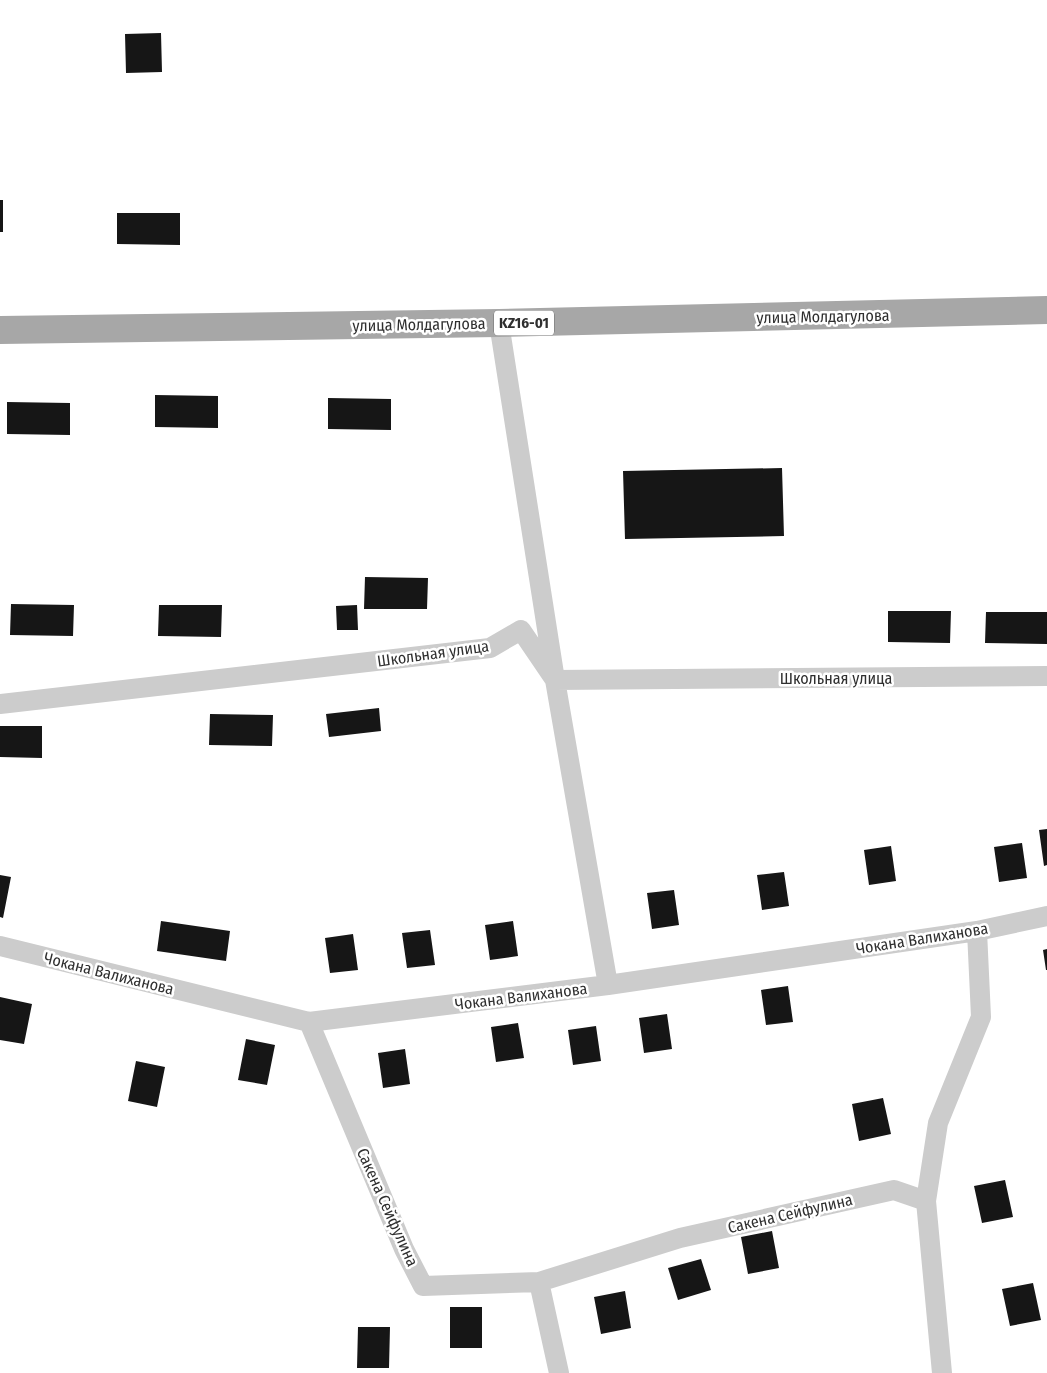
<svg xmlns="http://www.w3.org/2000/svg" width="1047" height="1373" font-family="'Fira Sans Condensed',sans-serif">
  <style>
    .building { fill: #161616 }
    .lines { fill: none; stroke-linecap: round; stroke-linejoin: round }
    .minor { stroke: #ccc; stroke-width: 20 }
    .primary { stroke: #a7a7a7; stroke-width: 28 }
    .labels { text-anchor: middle; stroke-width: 5; stroke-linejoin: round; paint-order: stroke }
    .shield { fill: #fff; stroke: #6d6d6d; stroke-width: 1 }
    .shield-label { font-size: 15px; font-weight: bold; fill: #2f2f2f }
    .street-label { font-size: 16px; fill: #2f2f2f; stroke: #fff }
  </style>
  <rect width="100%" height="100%" fill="#fff"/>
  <!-- building -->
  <path class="building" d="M161 33 162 72 126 73 125 34Z
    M0 200H3V232H0Z
    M117 213H180V245L117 244Z
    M155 395 218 396V428L155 427Z
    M328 398 391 399V430L328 429Z
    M7 402 70 403V435L7 434Z
    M782 468 784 536 625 539 623 471Z
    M365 577 428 578 427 609H364Z
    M11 604 74 605 73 636 10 635Z
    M159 605H222L221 637 158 636Z
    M357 605 358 630H337L336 606Z
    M888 611H951L950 643 888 642Z
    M986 612H1047V644L985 643Z
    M379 708 381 731 329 737 326 714Z
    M210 714 273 715 272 746 209 745Z
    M0 726H42V758L0 757Z
    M1047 829V865L1044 866 1039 830Z
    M1022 843 1027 878 999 882 994 847Z
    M891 846 896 881 869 885 864 850Z
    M784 872 789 906 762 910 757 875Z
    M0 875 11 877 3 918 0 917Z
    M674 890 679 925 652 929 647 893Z
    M161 921 230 931 226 961 157 951Z
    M513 921 518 956 490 960 485 925Z
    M430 930 435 965 407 968 402 933Z
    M353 934 358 970 330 973 325 938Z
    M1047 949V970H1046L1043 950Z
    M788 986 793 1022 766 1025 761 990Z
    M0 997 32 1004 24 1044 0 1040Z
    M667 1014 672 1049 644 1053 639 1018Z
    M518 1023 524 1058 496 1062 491 1027Z
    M596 1026 601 1061 573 1065 568 1030Z
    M246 1039 275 1045 267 1085 238 1080Z
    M405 1049 410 1084 383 1088 378 1053Z
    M136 1061 165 1067 157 1107 128 1101Z
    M883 1098 891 1134 859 1141 852 1104Z
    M1005 1180 1013 1217 982 1223 974 1186Z
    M772 1231 779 1268 748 1274 741 1237Z
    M701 1259 711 1290 678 1300 668 1268Z
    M1033 1283 1041 1320 1010 1326 1002 1289Z
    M625 1291 631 1328 601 1334 594 1297Z
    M450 1307H482V1348H450Z
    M358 1327H390L389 1368H357Z"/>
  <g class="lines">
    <!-- minor -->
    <path class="minor" d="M499 323 555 680 608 985
      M0 704 490 648 521 630 555 680 1047 676
      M0 946 309 1022 608 985 977 931 1047 916
      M309 1022 404 1249 423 1286 539 1282 680 1238 894 1190 926 1201
      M539 1282 559 1373
      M942 1373 926 1201 938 1123 981 1017 977 931"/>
    <!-- primary -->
    <path class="primary" d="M0 330 499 323 1047 310"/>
  </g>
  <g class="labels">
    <!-- shield labels -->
    <rect class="shield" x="494" y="310.5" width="60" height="25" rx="4"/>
    <g class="shield-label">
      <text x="524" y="328">KZ16-01</text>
    </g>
    <!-- street labels -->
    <g class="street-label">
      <text transform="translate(823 316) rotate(-1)" y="6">улица Молдагулова</text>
      <text transform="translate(419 324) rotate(-1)" y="6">улица Молдагулова</text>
      <text transform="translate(433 653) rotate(-8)" y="6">Школьная улица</text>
      <text x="836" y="684">Школьная улица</text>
      <text transform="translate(922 938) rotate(-9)" y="6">Чокана Валиханова</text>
      <text transform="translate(109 973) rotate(14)" y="6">Чокана Валиханова</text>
      <text transform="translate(521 996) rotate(-7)" y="6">Чокана Валиханова</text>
      <text transform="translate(388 1207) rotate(66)" y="6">Сакена Сейфулина</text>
      <text transform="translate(790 1213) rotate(-13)" y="6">Сакена Сейфулина</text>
    </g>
  </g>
</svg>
